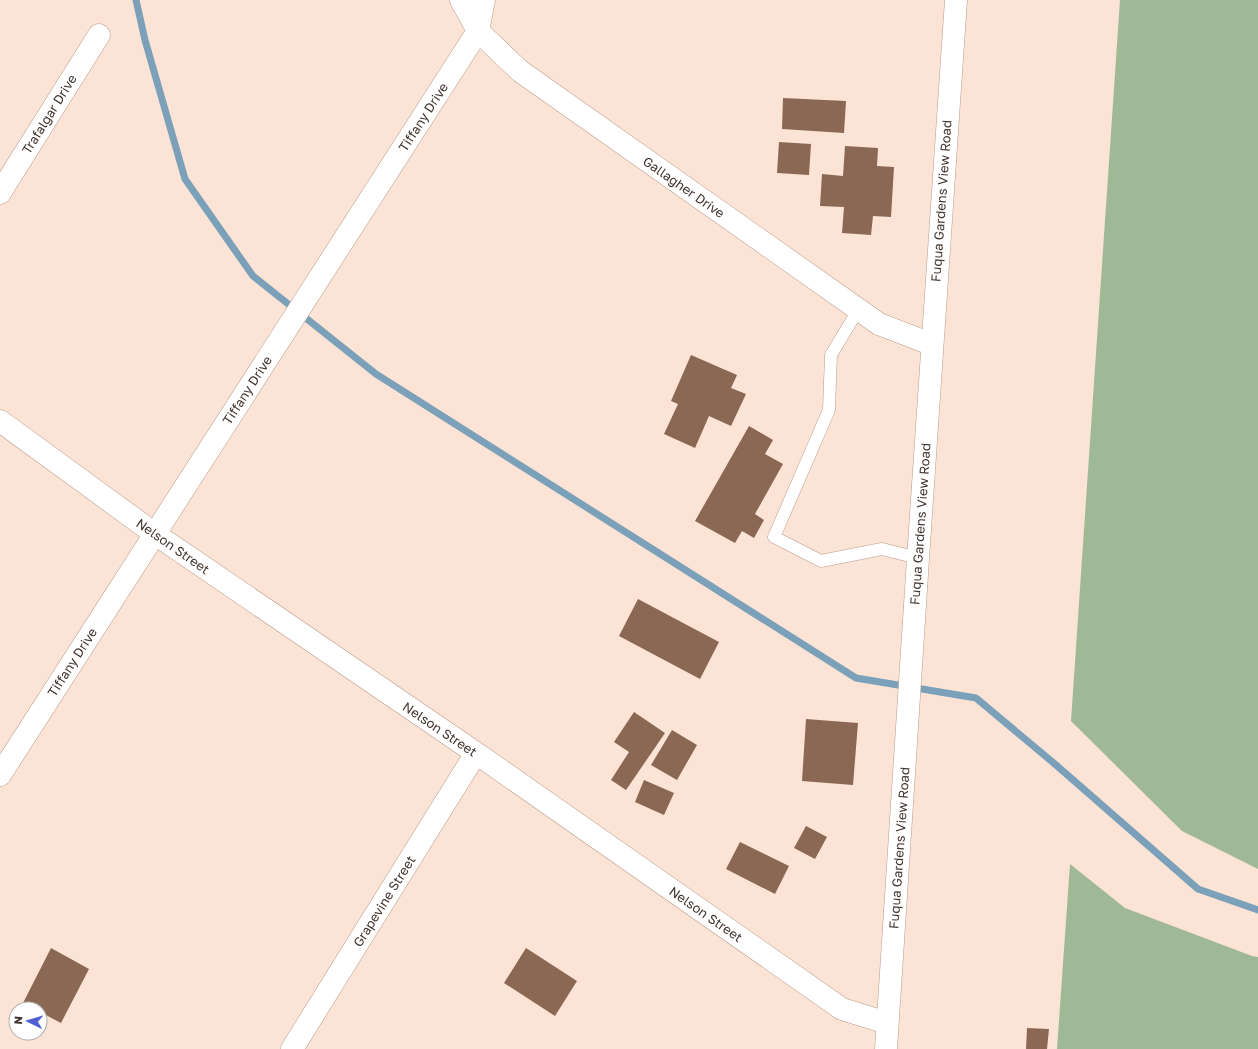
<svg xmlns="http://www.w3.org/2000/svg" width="1258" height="1049" font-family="'Golos Text',sans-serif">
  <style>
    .forest { fill: #9fb997 }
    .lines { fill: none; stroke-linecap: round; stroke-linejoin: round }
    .stream { stroke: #7ba0b9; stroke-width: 7 }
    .building { fill: #8b6853 }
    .service-casing { stroke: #b99c8c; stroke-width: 13 }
    .minor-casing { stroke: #b99c8c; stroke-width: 23 }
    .tertiary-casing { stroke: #b99c8c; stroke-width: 23 }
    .service { stroke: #fff; stroke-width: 12 }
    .minor { stroke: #fff; stroke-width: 22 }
    .tertiary { stroke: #fff; stroke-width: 22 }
    .labels { text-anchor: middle; stroke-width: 4; stroke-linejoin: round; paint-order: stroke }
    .street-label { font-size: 13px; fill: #423630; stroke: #fff }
  </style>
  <rect width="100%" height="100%" fill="#fbe3d5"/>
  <!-- forest -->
  <path class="forest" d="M1120 0H1258V869L1182 831 1071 721Z
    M1070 864 1125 908 1252 956 1258 957V1049H1057Z"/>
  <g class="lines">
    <!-- stream -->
    <path class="stream" d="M136 0 145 40 185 179 253 276 376 374 856 678 976 698 1056 765 1198 889 1258 910"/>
  </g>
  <!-- building -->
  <path class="building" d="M783 98 846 101 844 133 782 129Z
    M779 142 811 144 809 175 777 173Z
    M845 146 878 148 877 166 894 167 891 217 873 216 871 235 842 233 844 207 820 206 822 174 843 176Z
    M691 355 737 375 731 388 746 394 731 426 709 416 695 448 664 434 678 404 671 401Z
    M749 426 773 440 765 454 783 464 755 514 764 520 754 538 742 531 735 543 695 521Z
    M638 599 719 642 700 679 619 636Z
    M634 712 665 733 626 790 611 780 629 752 614 742Z
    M806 719 858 723 853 785 802 781Z
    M672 730 697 745 677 780 651 765Z
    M644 780 674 793 664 815 635 802Z
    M806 826 827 837 815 859 794 848Z
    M740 842 789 866 775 894 726 869Z
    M51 948 89 969 61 1023 40 1012V1009H34L23 1003Z
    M526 948 577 981 555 1016 504 983Z
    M1027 1028 1049 1029 1047 1049H1026Z"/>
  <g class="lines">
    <!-- service casing -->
    <g class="service-casing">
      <path id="service" d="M858 310 831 355 829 410 774 537 821 561 882 549 918 558"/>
    </g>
    <!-- minor casing -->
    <g class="minor-casing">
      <path id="minor" d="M461 0 478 31 520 71 879 324 931 344
        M0 193 99 35
        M0 421 155 534 476 753 842 1009 887 1023
        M0 775 478 31 484 0
        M292 1049 476 753"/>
    </g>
    <!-- tertiary casing -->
    <g class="tertiary-casing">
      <path id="tertiary" d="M886 1049C909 699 931 350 956 0"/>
    </g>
    <!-- service -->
    <use href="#service" class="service"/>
    <!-- minor -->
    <use href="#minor" class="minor"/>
    <!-- tertiary -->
    <use href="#tertiary" class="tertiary"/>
  </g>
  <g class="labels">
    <!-- street labels -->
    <g class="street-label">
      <text transform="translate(49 114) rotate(-58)" y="5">Trafalgar Drive</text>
      <text transform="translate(423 117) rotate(-57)" y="5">Tiffany Drive</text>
      <text transform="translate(684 187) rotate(35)" y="5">Gallagher Drive</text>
      <text transform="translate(941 201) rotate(-86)" y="5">Fuqua Gardens View Road</text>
      <text transform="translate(247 390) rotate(-57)" y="5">Tiffany Drive</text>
      <text transform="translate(920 524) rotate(-86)" y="5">Fuqua Gardens View Road</text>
      <text transform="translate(173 546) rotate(35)" y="5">Nelson Street</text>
      <text transform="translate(72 662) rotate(-57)" y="5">Tiffany Drive</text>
      <text transform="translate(440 729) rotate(34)" y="5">Nelson Street</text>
      <text transform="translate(899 848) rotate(-86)" y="5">Fuqua Gardens View Road</text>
      <text transform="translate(384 901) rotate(-58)" y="5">Grapevine Street</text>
      <text transform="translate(706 914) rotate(35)" y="5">Nelson Street</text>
    </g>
  </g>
  <!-- north arrow -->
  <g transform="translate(28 1021) rotate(275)"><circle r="19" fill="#ffffff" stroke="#b3afac"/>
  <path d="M0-3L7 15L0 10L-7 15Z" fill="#4f60d5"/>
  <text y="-6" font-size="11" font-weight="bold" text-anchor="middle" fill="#423630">N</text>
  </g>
</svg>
